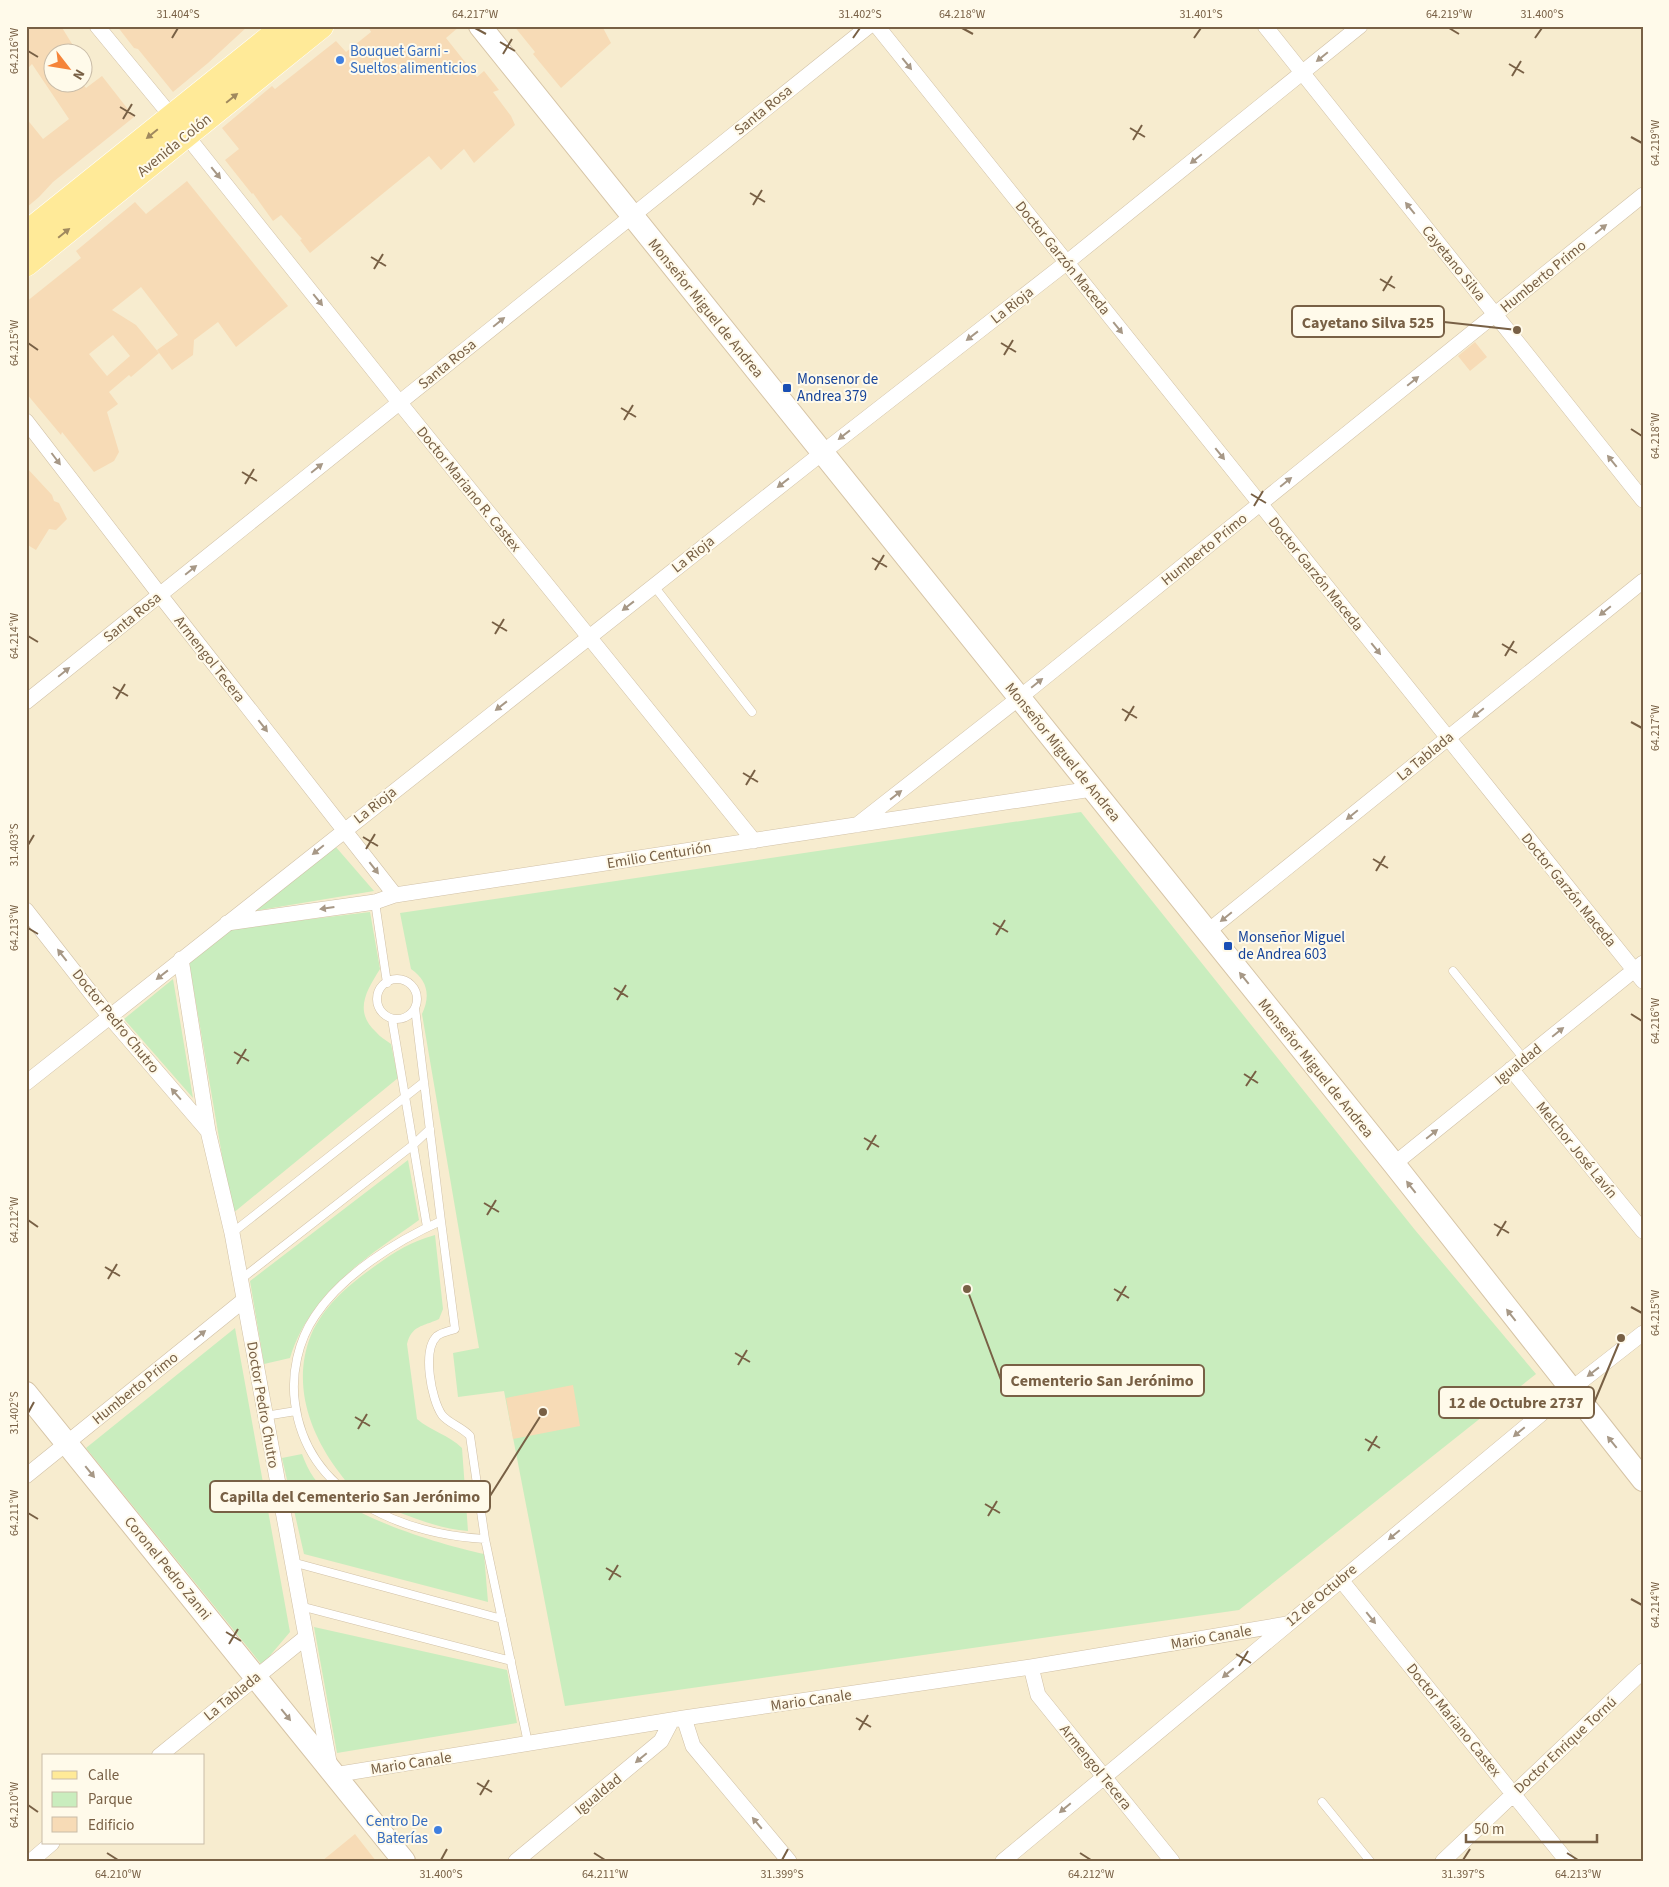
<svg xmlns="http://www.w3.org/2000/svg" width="1669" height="1887" font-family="'Source Sans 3',sans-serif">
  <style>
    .residential { fill: #f7eccf; fill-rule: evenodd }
    .green { fill: #c9edbe }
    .building { fill: #f7dbb6; fill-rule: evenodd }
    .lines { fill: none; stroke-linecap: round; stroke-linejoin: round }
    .lane-casing { stroke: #d1c1a7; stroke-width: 9 }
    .street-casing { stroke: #d1c1a7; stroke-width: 16 }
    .secondary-casing { stroke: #d6c4a6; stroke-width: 24 }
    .primary-casing { stroke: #fff; stroke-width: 26 }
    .lane { stroke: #fff; stroke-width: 8 }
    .street { stroke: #fff; stroke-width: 15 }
    .secondary { stroke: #fff; stroke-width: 22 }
    .primary { stroke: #ffea98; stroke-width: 25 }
    .oneway { fill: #a79886 }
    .oneway2 { fill: #a0895e }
    .ticks { fill: none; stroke: #786045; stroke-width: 2 }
    .shop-dot { fill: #3f7fe0; stroke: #fffaea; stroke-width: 2 }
    .transit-dot { fill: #1a4fb4; stroke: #fffaea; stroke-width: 2 }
    .labels { text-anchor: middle; stroke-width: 4; stroke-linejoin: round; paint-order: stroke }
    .shop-label { font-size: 15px; fill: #366cbe; stroke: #fffaea; text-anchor: start }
    .street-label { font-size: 15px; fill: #786045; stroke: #fffaea }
    .transit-label { font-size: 15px; fill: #164399; stroke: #fffaea; text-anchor: start }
    .leader { fill: none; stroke: #786045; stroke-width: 2 }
    .callout-dot { fill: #786045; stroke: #fffaea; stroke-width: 2 }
    .callout { fill: #fffaea; stroke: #786045; stroke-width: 2 }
    .callout-label { font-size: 16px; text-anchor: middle; font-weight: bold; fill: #786045 }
    .neatline { fill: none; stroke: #786045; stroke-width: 2 }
    .ticks-label { font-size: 12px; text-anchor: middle; fill: #786045 }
  </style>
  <rect width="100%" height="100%" fill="#fff8e1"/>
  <!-- residential -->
  <path class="residential" d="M26 26H1643V1861H26ZM52 52H82V82H52ZM44 1756H204V1843H44Z"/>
  <!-- green -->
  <path class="green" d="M1081 812 1415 1230 1536 1374 1239 1610 565 1706 504 1391 458 1397 453 1353 479 1348 422 1014C431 995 427 980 411 969L400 913Z
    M335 846 374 891 254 911Z
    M370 912 380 969C367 990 353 1011 376 1032 380 1037 386 1040 391 1044L398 1078 232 1214 189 962 230 929Z
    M173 979 193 1098 124 1019Z
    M408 1160 419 1220C366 1258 311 1291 290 1358L264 1364 250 1281Z
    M435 1235 443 1309 439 1319C422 1327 412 1325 407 1344L417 1419C431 1431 449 1435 462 1448L468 1531C440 1529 414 1518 388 1508 380 1504 369 1500 361 1495 349 1487 341 1475 333 1464 307 1426 293 1380 311 1335 324 1305 350 1284 375 1266 396 1251 410 1242 435 1235Z
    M235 1328 290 1632 262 1665 86 1448Z
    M302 1454C305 1462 309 1471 314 1478 343 1516 438 1544 484 1554L488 1602 304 1554 282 1458Z
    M314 1627 507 1670 517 1723 337 1753Z"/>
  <!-- building -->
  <path class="building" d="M26 26H61L77 52H52V82H81L86 88 102 76 134 117 53 182 39 197 26 208V118L43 139 69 119 32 64 26 70Z
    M117 26H248L208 63 173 92 138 49 134 48Z
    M368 26H460L446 38 477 77 484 71 499 90 493 92 511 116 515 125 474 163 464 149 441 170 429 156 310 253 300 240 302 239 281 215 273 221 253 193 252 194 225 160 239 149 222 128 272 86 275 89 336 41 346 52 371 32Z
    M514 26H602L611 43 561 88 533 54 535 52Z
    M187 181 288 306 236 347 218 322 194 340 193 355 172 370 157 350 178 335 141 287 112 310 136 325 159 353 131 377 129 375 109 392 118 404 107 412 119 452 114 461 94 472 62 432 61 435 26 393V302L81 258 76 251 135 202 146 214ZM113 335 130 356 107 376 89 354Z
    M1475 342 1487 357 1470 371 1458 356Z
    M26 467 52 495 54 501 59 503 67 519 56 530 49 529 36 550 26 544Z
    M573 1385 580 1426 513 1439 506 1398Z
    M355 1834 376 1861H322Z"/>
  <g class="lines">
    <!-- lane casing -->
    <g class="lane-casing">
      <path id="lane" d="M654 586 752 712
        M375 902 387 983
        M1453 971 1524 1059
        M377 999a20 20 0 1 1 40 0a20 20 0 1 1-40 0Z
        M415 1008 441 1221
        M392 1019 427 1227
        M441 1221 455 1329C450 1331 442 1332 437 1336 422 1350 431 1399 442 1415 448 1423 462 1427 470 1436L485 1539C402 1534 307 1496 295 1403 291 1374 298 1341 315 1316 342 1275 396 1241 441 1221Z
        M232 1233 424 1082
        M240 1280 413 1145 430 1129
        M265 1416 296 1411
        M485 1539 528 1743
        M292 1562 502 1619
        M300 1606 511 1661
        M1322 1802 1370 1861"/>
    </g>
    <!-- street casing -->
    <g class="street-casing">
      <path id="street" d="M97 26 172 117
        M877 26 1643 981
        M1265 26 1643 500
        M186 135 399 402 754 841
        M26 421 160 595 395 895
        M26 702 869 26
        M857 825 1019 698 1643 195
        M26 910 109 1016 208 1131
        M227 923 375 902 395 895 1092 789
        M1207 932 1643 581
        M181 959 208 1131 232 1233 330 1767
        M1511 1069 1643 1231
        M26 1083 822 453 1066 263 1360 26
        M1394 1164 1643 963
        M26 1476 244 1300
        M1341 1580 1567 1861
        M1031 1667 1038 1695 1172 1861
        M684 1718 693 1746 789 1861
        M159 1756 306 1637
        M334 1775 684 1718 1031 1667 1287 1624
        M31 1861 52 1843
        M516 1861 661 1741 672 1720
        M1003 1861 1570 1390 1643 1333
        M1443 1861 1643 1671"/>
    </g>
    <!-- secondary casing -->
    <g class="secondary-casing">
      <path id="secondary" d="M480 26 1394 1164 1643 1480
        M26 1393 404 1861"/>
    </g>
    <!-- primary casing -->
    <g class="primary-casing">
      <path id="primary" d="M26 234 285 26
        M26 264 321 26"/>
    </g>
    <!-- lane -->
    <use href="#lane" class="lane"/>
    <!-- street -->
    <use href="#street" class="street"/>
    <!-- secondary -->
    <use href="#secondary" class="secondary"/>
    <!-- primary -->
    <use href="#primary" class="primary"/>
  </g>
  <!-- one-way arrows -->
  <defs><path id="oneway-solid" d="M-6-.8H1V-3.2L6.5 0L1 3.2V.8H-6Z" transform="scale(1.25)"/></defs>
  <g class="oneway">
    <use href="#oneway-solid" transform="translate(1322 57) rotate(141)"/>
    <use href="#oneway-solid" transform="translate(907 64) rotate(51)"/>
    <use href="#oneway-solid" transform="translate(1196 159) rotate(141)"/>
    <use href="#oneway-solid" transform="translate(216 173) rotate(51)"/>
    <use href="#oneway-solid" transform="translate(1410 208) rotate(-129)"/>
    <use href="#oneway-solid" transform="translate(1601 229) rotate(-39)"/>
    <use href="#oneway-solid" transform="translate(318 300) rotate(51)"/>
    <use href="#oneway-solid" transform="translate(499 322) rotate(-39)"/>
    <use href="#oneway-solid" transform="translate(1118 328) rotate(51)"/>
    <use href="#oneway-solid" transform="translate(972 336) rotate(142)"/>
    <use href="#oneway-solid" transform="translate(1413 381) rotate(-39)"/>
    <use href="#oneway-solid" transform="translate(844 435) rotate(142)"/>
    <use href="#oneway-solid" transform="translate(1220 454) rotate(51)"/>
    <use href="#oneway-solid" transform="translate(56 459) rotate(53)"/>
    <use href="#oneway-solid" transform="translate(1612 461) rotate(-129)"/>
    <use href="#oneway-solid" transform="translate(317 468) rotate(-39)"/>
    <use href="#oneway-solid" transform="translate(1286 482) rotate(-39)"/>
    <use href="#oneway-solid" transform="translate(783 483) rotate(142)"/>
    <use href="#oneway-solid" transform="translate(191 570) rotate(-39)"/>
    <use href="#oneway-solid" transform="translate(628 606) rotate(142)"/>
    <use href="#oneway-solid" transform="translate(1605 611) rotate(141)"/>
    <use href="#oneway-solid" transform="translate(1376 649) rotate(51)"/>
    <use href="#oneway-solid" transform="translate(64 672) rotate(-39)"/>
    <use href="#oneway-solid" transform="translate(1037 683) rotate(-39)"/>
    <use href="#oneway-solid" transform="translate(501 706) rotate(142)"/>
    <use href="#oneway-solid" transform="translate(1478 713) rotate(141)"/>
    <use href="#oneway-solid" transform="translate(263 726) rotate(52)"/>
    <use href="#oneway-solid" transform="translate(896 795) rotate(-38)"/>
    <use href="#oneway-solid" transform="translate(1352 815) rotate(141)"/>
    <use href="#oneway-solid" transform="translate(318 850) rotate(141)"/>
    <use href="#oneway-solid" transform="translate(374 868) rotate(52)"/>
    <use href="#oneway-solid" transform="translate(327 908) rotate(172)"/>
    <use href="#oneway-solid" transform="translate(1226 917) rotate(141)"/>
    <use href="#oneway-solid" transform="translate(62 955) rotate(-128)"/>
    <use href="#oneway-solid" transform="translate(162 975) rotate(142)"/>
    <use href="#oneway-solid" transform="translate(1244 978) rotate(-129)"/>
    <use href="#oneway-solid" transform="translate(1558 1032) rotate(-39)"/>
    <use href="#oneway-solid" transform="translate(176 1094) rotate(-131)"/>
    <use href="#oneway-solid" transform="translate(1432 1134) rotate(-39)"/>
    <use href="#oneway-solid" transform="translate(1411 1187) rotate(-128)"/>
    <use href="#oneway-solid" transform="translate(1511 1315) rotate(-128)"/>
    <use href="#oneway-solid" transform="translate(200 1335) rotate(-39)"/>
    <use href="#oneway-solid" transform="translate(1593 1372) rotate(142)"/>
    <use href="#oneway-solid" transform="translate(1519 1432) rotate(140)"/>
    <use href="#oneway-solid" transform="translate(1612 1442) rotate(-129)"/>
    <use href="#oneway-solid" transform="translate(90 1472) rotate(51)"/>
    <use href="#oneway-solid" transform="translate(1394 1535) rotate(140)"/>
    <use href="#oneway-solid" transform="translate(1371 1618) rotate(51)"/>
    <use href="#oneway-solid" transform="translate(1228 1673) rotate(140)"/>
    <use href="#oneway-solid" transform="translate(286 1715) rotate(51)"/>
    <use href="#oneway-solid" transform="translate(641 1758) rotate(140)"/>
    <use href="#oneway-solid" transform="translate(1065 1808) rotate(140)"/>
    <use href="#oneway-solid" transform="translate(757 1823) rotate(-130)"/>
  </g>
  <g class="oneway2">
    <use href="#oneway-solid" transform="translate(232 98) rotate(-39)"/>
    <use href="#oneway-solid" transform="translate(152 134) rotate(141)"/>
    <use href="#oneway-solid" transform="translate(64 233) rotate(-39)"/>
  </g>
  <!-- ticks -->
  <path class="ticks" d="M475 28 486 34M962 28 973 34M1449 28 1459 34M172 38 178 28M853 38 860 28M1194 38 1201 28M1535 38 1542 28M500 42 515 51M28 51 38 57M503 54 512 39M1509 64 1524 73M1512 76 1521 61M120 107 135 116M123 119 132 104M1130 128 1145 137M1631 137 1642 143M1133 140 1142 125M750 193 765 202M753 205 762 190M371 257 386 266M374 269 383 254M1380 279 1395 288M1383 291 1392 276M28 343 38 350M1001 343 1016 352M1004 355 1013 340M621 408 636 417M624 420 633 405M1631 429 1642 436M242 472 257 481M245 484 254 469M1251 494 1266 503M1254 506 1263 491M872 558 887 567M875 570 884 555M492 622 507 631M495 634 504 619M28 636 38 642M1502 644 1517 653M1505 656 1514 641M113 687 128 696M116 699 125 684M1122 709 1137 718M1125 721 1134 706M1631 722 1642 728M743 773 758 782M746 785 755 770M363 837 378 846M28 845 34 835M366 849 375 834M1373 859 1388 868M1376 871 1385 856M993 923 1008 932M28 928 38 934M996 935 1005 920M614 988 628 997M617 1000 626 985M1631 1014 1642 1021M234 1052 249 1061M237 1064 246 1049M1244 1074 1258 1083M1246 1086 1256 1071M864 1138 879 1147M867 1150 876 1135M484 1203 499 1212M487 1215 496 1200M28 1220 38 1227M1494 1224 1509 1233M1497 1236 1506 1221M105 1267 120 1276M108 1279 117 1264M1114 1289 1129 1298M1117 1301 1126 1286M1631 1307 1642 1313M735 1353 750 1362M738 1365 747 1350M28 1413 34 1402M355 1417 370 1426M358 1429 367 1414M1365 1439 1380 1448M1368 1451 1377 1436M985 1504 1000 1513M28 1513 38 1519M988 1516 997 1501M606 1568 621 1577M609 1580 618 1565M1631 1599 1642 1605M226 1632 241 1641M229 1644 238 1629M1236 1654 1251 1663M1239 1666 1248 1651M856 1718 871 1727M859 1730 868 1715M477 1783 492 1792M480 1795 489 1780M28 1805 38 1812M107 1853 118 1860M594 1853 605 1860M1080 1853 1091 1860M1567 1853 1578 1860M441 1860 447 1849M782 1860 788 1849M1463 1860 1470 1849"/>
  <!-- markers -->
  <g class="shop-dot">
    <circle cx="340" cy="60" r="5"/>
    <circle cx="438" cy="1830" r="5"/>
  </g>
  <g class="transit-dot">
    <rect x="782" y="383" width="10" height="10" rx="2.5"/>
    <rect x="1223" y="941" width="10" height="10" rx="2.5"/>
  </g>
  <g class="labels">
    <!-- shop labels -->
    <g class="shop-label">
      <text x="350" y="56">Bouquet Garni -<tspan x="350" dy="17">Sueltos alimenticios</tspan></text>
      <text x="428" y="1826" text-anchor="end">Centro De<tspan x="428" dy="17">Baterías</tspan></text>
    </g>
    <!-- street labels -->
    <g class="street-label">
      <text transform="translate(763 110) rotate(-39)" y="5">Santa Rosa</text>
      <text transform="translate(174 145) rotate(-39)" y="5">Avenida Colón</text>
      <text transform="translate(1063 258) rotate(51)" y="5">Doctor Garzón Maceda</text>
      <text transform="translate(1454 263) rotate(51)" y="5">Cayetano Silva</text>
      <text transform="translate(1543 276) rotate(-39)" y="5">Humberto Primo</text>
      <text transform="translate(1012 305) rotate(-38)" y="5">La Rioja</text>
      <text transform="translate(706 308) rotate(51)" y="5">Monseñor Miguel de Andrea</text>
      <text transform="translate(447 364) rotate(-39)" y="5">Santa Rosa</text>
      <text transform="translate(469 489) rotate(51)" y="5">Doctor Mariano R. Castex</text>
      <text transform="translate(1204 549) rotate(-39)" y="5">Humberto Primo</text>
      <text transform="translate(693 554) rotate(-38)" y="5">La Rioja</text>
      <text transform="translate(1316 574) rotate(51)" y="5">Doctor Garzón Maceda</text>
      <text transform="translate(132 617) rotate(-39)" y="5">Santa Rosa</text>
      <text transform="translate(210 659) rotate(52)" y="5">Armengol Tecera</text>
      <text transform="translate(1063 752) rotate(51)" y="5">Monseñor Miguel de Andrea</text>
      <text transform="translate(1425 756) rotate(-39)" y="5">La Tablada</text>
      <text transform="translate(375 805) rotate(-38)" y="5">La Rioja</text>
      <text transform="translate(659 855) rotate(-9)" y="5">Emilio Centurión</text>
      <text transform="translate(1569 890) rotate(51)" y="5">Doctor Garzón Maceda</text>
      <text transform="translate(116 1021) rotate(51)" y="5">Doctor Pedro Chutro</text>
      <text transform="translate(1518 1064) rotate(-39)" y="5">Igualdad</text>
      <text transform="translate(1316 1068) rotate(51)" y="5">Monseñor Miguel de Andrea</text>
      <text transform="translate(1577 1150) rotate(51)" y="5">Melchor José Lavín</text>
      <text transform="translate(135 1388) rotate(-39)" y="5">Humberto Primo</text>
      <text transform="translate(263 1405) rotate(80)" y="5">Doctor Pedro Chutro</text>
      <text transform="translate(168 1568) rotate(51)" y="5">Coronel Pedro Zanni</text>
      <text transform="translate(1321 1595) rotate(-40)" y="5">12 de Octubre</text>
      <text transform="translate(1211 1637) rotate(-10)" y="5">Mario Canale</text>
      <text transform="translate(232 1696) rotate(-39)" y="5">La Tablada</text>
      <text transform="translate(811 1700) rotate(-8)" y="5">Mario Canale</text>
      <text transform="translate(1454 1720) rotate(51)" y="5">Doctor Mariano Castex</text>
      <text transform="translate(1565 1745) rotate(-43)" y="5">Doctor Enrique Tornú</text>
      <text transform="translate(411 1763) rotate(-9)" y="5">Mario Canale</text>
      <text transform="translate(1096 1767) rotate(51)" y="5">Armengol Tecera</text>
      <text transform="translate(598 1794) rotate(-39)" y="5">Igualdad</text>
    </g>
    <!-- transit labels -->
    <g class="transit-label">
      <text x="797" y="384">Monsenor de<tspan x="797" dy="17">Andrea 379</tspan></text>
      <text x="1238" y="942">Monseñor Miguel<tspan x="1238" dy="17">de Andrea 603</tspan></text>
    </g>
  </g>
  <!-- callouts -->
  <path class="leader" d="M1517 330L1444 322M967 1289L1001 1380M1621 1338L1594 1403M543 1412L490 1496"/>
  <g class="callout-dot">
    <circle cx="1517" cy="330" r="5"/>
    <circle cx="967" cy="1289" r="5"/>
    <circle cx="1621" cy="1338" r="5"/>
    <circle cx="543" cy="1412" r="5"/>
  </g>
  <g class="callout">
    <rect x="1292" y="306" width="152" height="31" rx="5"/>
    <rect x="1001" y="1365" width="203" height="31" rx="5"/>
    <rect x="1439" y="1387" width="155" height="31" rx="5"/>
    <rect x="210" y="1481" width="280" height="31" rx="5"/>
  </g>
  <g class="callout-label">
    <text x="1368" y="328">Cayetano Silva 525</text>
    <text x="1102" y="1386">Cementerio San Jerónimo</text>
    <text x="1516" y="1408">12 de Octubre 2737</text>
    <text x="350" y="1502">Capilla del Cementerio San Jerónimo</text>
  </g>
  <!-- border -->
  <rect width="1669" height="1887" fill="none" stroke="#fffaea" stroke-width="55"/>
  <!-- legend -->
  <rect x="42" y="1754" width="162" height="90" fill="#fffaea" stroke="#c9bca8"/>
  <rect x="52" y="1771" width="25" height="8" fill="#ffea98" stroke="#c9bca8"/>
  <text x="88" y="1780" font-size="15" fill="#786045">Calle</text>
  <rect x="52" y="1792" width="25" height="15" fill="#c9edbe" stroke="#c9bca8"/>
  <text x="88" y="1804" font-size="15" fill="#786045">Parque</text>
  <rect x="52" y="1817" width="25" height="15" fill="#f7dbb6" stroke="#c9bca8"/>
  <text x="88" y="1830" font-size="15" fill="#786045">Edificio</text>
  <!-- north arrow -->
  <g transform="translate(68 68) rotate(121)"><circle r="24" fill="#fffaea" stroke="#c9bca8"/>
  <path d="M0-4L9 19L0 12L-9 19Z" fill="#f58439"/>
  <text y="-8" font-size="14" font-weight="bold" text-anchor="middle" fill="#786045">N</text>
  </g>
  <!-- scale -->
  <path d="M1466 1834v8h131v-8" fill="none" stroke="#786045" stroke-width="2.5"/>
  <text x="1474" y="1834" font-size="15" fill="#786045" stroke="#fffaea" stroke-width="4" paint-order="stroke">50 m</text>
  <rect x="28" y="28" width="1614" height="1832" class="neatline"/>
  <g class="ticks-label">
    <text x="178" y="18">31.404°S</text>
    <text x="475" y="18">64.217°W</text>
    <text x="860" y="18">31.402°S</text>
    <text x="962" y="18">64.218°W</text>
    <text x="1201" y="18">31.401°S</text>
    <text x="1449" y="18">64.219°W</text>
    <text x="1542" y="18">31.400°S</text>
    <text transform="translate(14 51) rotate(-90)" y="4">64.216°W</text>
    <text transform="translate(1655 143) rotate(-90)" y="4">64.219°W</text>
    <text transform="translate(14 343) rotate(-90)" y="4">64.215°W</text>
    <text transform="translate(1655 436) rotate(-90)" y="4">64.218°W</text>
    <text transform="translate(14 636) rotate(-90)" y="4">64.214°W</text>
    <text transform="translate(1655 728) rotate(-90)" y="4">64.217°W</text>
    <text transform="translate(14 845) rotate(-90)" y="4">31.403°S</text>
    <text transform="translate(14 928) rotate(-90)" y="4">64.213°W</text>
    <text transform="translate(1655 1021) rotate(-90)" y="4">64.216°W</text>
    <text transform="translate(14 1220) rotate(-90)" y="4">64.212°W</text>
    <text transform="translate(1655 1313) rotate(-90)" y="4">64.215°W</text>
    <text transform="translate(14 1413) rotate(-90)" y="4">31.402°S</text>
    <text transform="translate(14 1513) rotate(-90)" y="4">64.211°W</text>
    <text transform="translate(1655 1605) rotate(-90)" y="4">64.214°W</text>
    <text transform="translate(14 1805) rotate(-90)" y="4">64.210°W</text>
    <text x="118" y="1878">64.210°W</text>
    <text x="441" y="1878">31.400°S</text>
    <text x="605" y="1878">64.211°W</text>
    <text x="782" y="1878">31.399°S</text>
    <text x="1091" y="1878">64.212°W</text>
    <text x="1463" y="1878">31.397°S</text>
    <text x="1578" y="1878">64.213°W</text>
  </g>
</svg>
